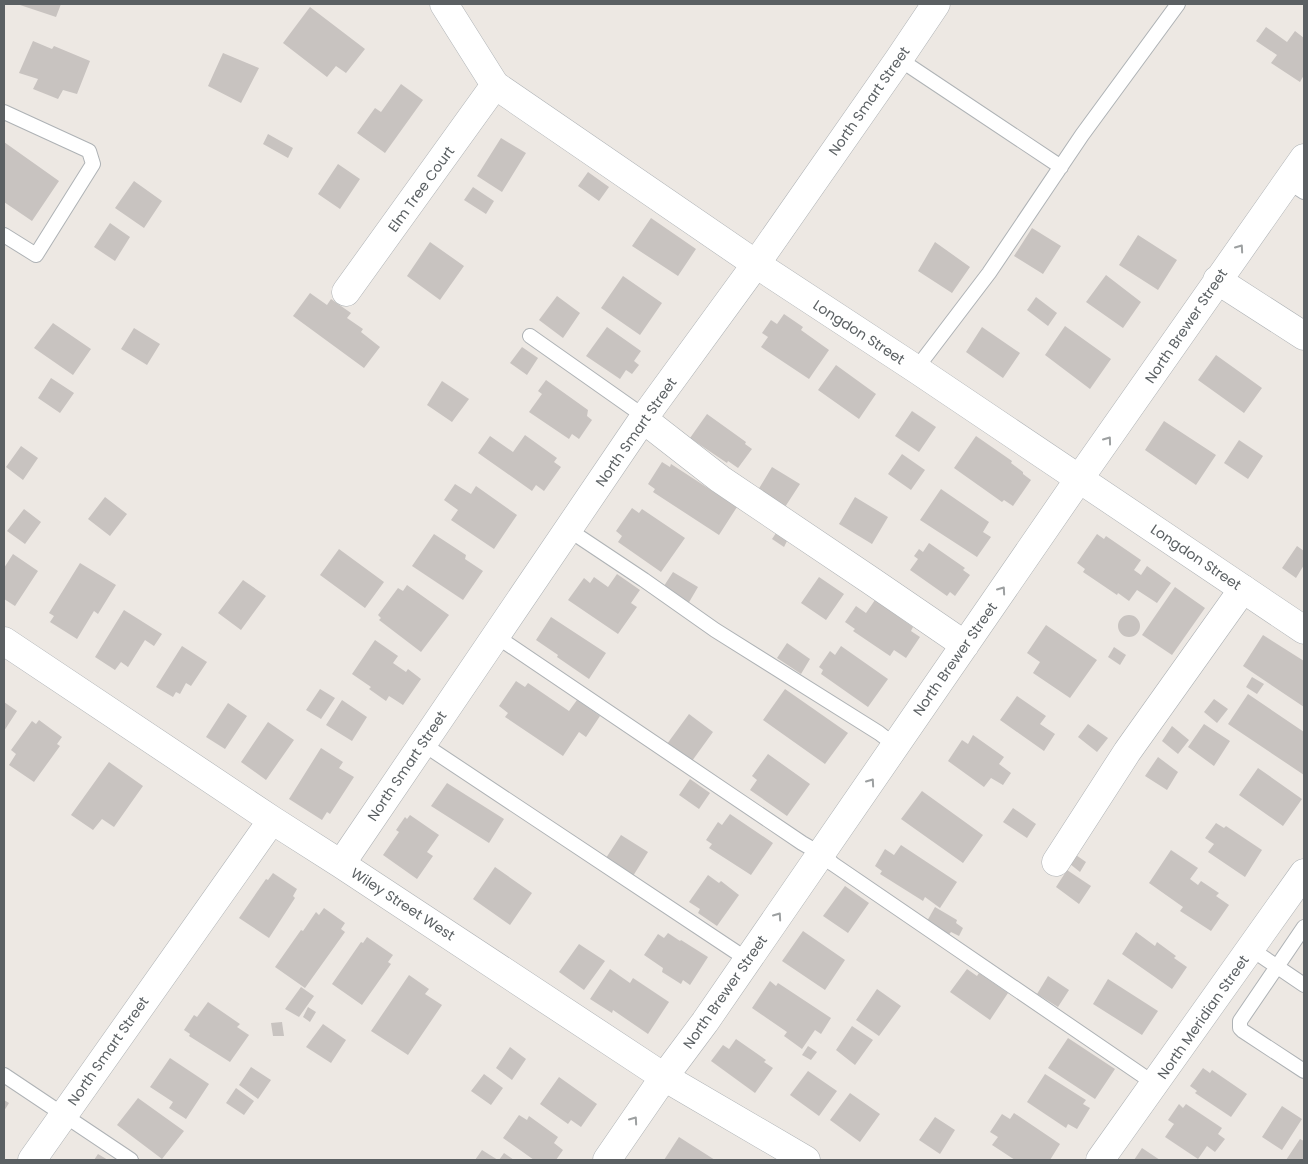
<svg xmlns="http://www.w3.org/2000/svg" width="1308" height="1164" font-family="Poppins,sans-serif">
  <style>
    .building { fill: #c8c3c0 }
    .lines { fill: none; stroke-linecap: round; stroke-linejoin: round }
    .lane-casing { stroke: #aeb2b5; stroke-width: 16 }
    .street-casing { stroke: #aeb2b5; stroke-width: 29 }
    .secondary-casing { stroke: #b0b4b7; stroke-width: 29 }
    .lane { stroke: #fff; stroke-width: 14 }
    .street { stroke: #fff; stroke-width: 28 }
    .secondary { stroke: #fff; stroke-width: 28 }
    .oneway { stroke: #9da0a1 }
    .labels { text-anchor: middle; stroke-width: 4; stroke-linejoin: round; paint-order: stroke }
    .street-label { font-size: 14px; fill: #5b6063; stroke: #fff }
  </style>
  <rect width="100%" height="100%" fill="#ede8e3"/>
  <!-- building -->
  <path class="building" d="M17 4H61L56 17Z
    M310 7 365 49 346 73 336 66 327 77 283 43Z
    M1266 27 1287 42 1295 31 1304 38V75L1300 82 1271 63 1277 55 1256 41Z
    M33 41 52 49 54 46 90 61 77 94 63 90 58 99 33 89 38 79 19 73Z
    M223 53 259 68 241 103 208 86Z
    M401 84 423 100 385 153 357 133 375 108 381 112Z
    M268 134 293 148 288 158 263 144Z
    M501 138 526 153 502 192 477 176Z
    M4 142 59 181 32 221 4 202Z
    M338 164 360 179 340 209 318 194Z
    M588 172 609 187 599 201 578 186Z
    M134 181 162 201 144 228 115 208Z
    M473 187 494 201 486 214 464 200Z
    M651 218 696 249 678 276 632 246Z
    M110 223 130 237 115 261 94 247Z
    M1032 228 1061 246 1043 274 1014 256Z
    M1138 235 1177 260 1158 290 1119 265Z
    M430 242 464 266 440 300 407 276Z
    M935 242 970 267 952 293 918 271Z
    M1106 275 1141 302 1123 328 1086 302Z
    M623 276 662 303 640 335 601 308Z
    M310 293 327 305 331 299 351 313 347 318 363 329 361 332 380 347 364 368 293 316Z
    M557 296 580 313 563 338 539 320Z
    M1036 297 1057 313 1048 326 1027 310Z
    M784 314 803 327 801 330 829 350 809 379 761 347 768 337 762 333 771 320 777 324Z
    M53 323 91 349 73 375 34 348Z
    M1065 326 1111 359 1090 389 1045 355Z
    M607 327 641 351 634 361 639 365 632 374 626 370 620 379 586 356Z
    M982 327 1020 353 1003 378 966 352Z
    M134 328 160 344 147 365 121 349Z
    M522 347 538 358 527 375 510 363Z
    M1216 355 1262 388 1244 413 1198 380Z
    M836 365 876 394 859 419 818 390Z
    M51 378 74 393 60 413 38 398Z
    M546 380 588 410 587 416 592 420 579 439 572 434 569 439 529 412 542 394 538 391Z
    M442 381 469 399 452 422 427 405Z
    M912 411 936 427 919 452 895 436Z
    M707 414 746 442 745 444 752 449 738 468 728 461 727 463 690 438Z
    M1164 421 1216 455 1196 485 1145 450Z
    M525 435 557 458 554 462 561 467 544 491 536 485 532 491 478 453 490 436 513 452Z
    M976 436 1012 461 1011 463 1023 472V474L1031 480 1013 506 1004 500 1002 502 954 468Z
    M1239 440 1263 456 1248 479 1224 463Z
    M21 446 38 458 23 480 6 467Z
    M902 454 925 470 911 490 888 474Z
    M662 462 670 467 671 464 737 507 719 535 653 492 655 489 648 484Z
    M772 467 800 484 785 507 758 490Z
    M455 484 471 494 476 486 517 515 494 549 451 520 458 510 444 500Z
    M941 489 989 522 983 532 991 537 977 557 920 520Z
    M105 497 127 514 110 536 88 519Z
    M855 497 888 517 872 544 839 524Z
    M632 508 639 513 642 509 685 538 661 572 618 542 622 536 616 531Z
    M24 509 41 522 25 544 7 531Z
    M778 530 789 537 784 547 772 539Z
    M434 534 466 555 465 559 483 571 463 600 412 566Z
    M1097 534 1104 539 1106 536 1141 560 1134 570 1141 575 1147 566 1171 583 1157 603 1137 590 1129 601 1118 593 1117 595 1083 572 1085 569 1077 563Z
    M929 543 965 568 963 570 970 575 955 596 950 592 947 596 910 570 918 559 914 556 919 549 923 552Z
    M1297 546 1304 551V565L1296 578 1282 568Z
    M339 549 384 582 365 608 320 575Z
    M13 554 38 571 15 606 4 599V568Z
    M80 563 116 585 98 614 94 611 77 639 50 622 54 616 49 613Z
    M673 572 698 587 688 604 662 589Z
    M617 574 640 590 631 603 637 607 618 634 568 600 584 578 590 583 594 577 608 587Z
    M819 577 844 594 826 620 801 603Z
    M243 580 266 596 241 630 218 613Z
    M407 585 449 615 421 652 379 620 381 618 378 615 398 588 403 591Z
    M1175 587 1205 608 1172 655 1142 635Z
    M875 600 913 627 911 631 920 637 906 658 894 650 890 656 853 631 855 629 845 622 856 606 866 613Z
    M124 610 162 634 154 646 145 640 128 667 121 662 115 670 95 657Z
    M1118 626a11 11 0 1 1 22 0a11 11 0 1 1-22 0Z
    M551 617 606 653 589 679 557 657 558 655 536 640Z
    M1046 625 1097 660 1070 698 1033 673 1040 662 1027 653Z
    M1263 635 1304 661V707L1243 666Z
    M375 640 398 656 393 663 406 672 408 669 421 679 403 705 389 696 386 701 369 689 371 687 352 674Z
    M787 643 810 659 801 674 777 658Z
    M182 646 207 662 191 686 186 683 180 694 176 692 173 697 156 687Z
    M841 646 888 679 868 707 821 674 823 670 819 667 830 651 835 655Z
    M1114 647 1126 655 1120 665 1108 657Z
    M1252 677 1264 684 1257 694 1246 687Z
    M516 681 525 687 528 683 569 711 577 700 600 716 586 737 579 732 563 756 505 717 508 713 499 706Z
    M320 689 335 698 321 719 306 710Z
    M785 689 848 733 825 764 763 720Z
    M1248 694 1304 732V775L1228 724Z
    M1017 696 1046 716 1040 724 1055 734 1044 751 1000 720Z
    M1214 699 1228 709 1217 723 1204 712Z
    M342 700 367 717 352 741 326 725Z
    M4 702 17 711 4 731Z
    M228 703 247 716 225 749 206 737Z
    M689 714 713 732 692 761 667 744Z
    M39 720 62 737 57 744 60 746 34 782 9 765 16 754 11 750 32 721 36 724Z
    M268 722 294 740 266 780 241 762Z
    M1088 724 1108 738 1097 752 1078 737Z
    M1204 724 1230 741 1214 766 1188 747Z
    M1172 726 1189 740 1178 754 1162 741Z
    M973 735 1004 757 999 764 1011 773 1003 785 991 778 984 787 948 761 962 740 968 744Z
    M321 748 343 762 339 768 354 777 330 814 327 812 322 820 289 799Z
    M768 754 810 784 787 816 750 790 757 780 752 776Z
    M1158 757 1178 772 1167 790 1145 776Z
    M109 762 143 786 114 827 102 819 93 830 71 815Z
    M1258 768 1302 799 1283 826 1239 795Z
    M690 779 710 793 699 809 679 795Z
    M447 783 504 819 489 843 431 806Z
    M922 791 983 835 963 863 901 819Z
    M1013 808 1036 824 1027 838 1003 822Z
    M730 814 773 843 751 875 709 848 712 844 706 840 718 822 722 825Z
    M410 815 439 835 427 852 433 856 417 879 383 855 399 832 396 830 405 817 407 819Z
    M1216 823 1224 828 1226 826 1262 850 1245 877 1208 852 1214 844 1205 838Z
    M621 835 648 852 633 876 606 858Z
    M901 845 957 882 940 908 925 897 923 901 880 874 882 871 875 866 885 849 894 855Z
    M1171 850 1198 868 1190 879 1198 885 1201 881 1219 893 1216 896 1229 905 1211 931 1180 911 1183 907 1149 883Z
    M1076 855 1086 862 1080 872 1070 864Z
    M495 867 532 893 510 925 473 899Z
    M1067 870 1091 886 1079 904 1056 887Z
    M273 873 297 889 293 896 295 898 269 938 239 918 266 879 268 880Z
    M708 875 719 883 721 881 739 895 717 926 698 913 700 909 689 902Z
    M845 886 869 903 848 933 823 916Z
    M935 907 957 920 956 923 963 928 959 936 951 932 948 936 926 923Z
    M324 908 345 923 341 929 345 932 305 988 275 967 301 930 303 931 316 912 319 915Z
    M803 931 845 960 825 990 782 961Z
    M1136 932 1155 946 1157 942 1176 956 1174 958 1187 967 1172 989 1122 954Z
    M668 933 680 941 681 940 708 957 690 985 683 980 681 984 662 972 663 968 644 955 658 934 664 938Z
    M367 937 393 955 388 962 391 964 362 1005 332 984 361 942 363 943Z
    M579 944 605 961 584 990 559 972Z
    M610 969 630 983 633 978 669 1002 648 1034 613 1010 612 1013 590 999Z
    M967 969 977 976 979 973 1008 993 990 1020 950 992Z
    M409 975 429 989 425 994 442 1005 408 1055 371 1031Z
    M1048 976 1069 990 1058 1007 1037 994Z
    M1108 979 1158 1011 1142 1035 1093 1004Z
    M770 981 776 986 778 983 831 1018 821 1034 815 1030 802 1049 784 1036 787 1032 752 1008Z
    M301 987 314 996 299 1017 285 1009Z
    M877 989 901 1006 879 1036 856 1020Z
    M208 1002 240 1024 237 1027 249 1035 230 1062 189 1036 190 1034 184 1030 194 1015 197 1017Z
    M308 1007 316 1012 310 1022 303 1017Z
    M282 1022 284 1036H273L271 1023Z
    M323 1024 346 1040 331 1063 306 1047Z
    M852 1026 873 1040 855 1065 836 1050Z
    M1068 1038 1115 1069 1095 1099 1048 1068Z
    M736 1039 766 1060 764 1062 773 1068 755 1093 711 1061 723 1045 729 1049Z
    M808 1046 817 1052 811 1060 802 1055Z
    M510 1047 526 1059 512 1080 496 1068Z
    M170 1058 209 1084 186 1119 169 1108 173 1102 150 1087Z
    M251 1067 271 1080 258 1099 239 1085Z
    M1203 1068 1210 1073 1212 1070 1247 1094 1231 1117 1195 1093 1197 1091 1190 1086Z
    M808 1071 837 1091 819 1116 790 1095Z
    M484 1074 503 1088 491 1105 471 1091Z
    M1045 1074 1086 1100 1083 1104 1090 1108 1077 1129 1068 1124 1066 1128 1027 1102Z
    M559 1077 597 1104 581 1127 571 1120 568 1124 540 1104Z
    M236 1088 254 1101 244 1115 226 1103Z
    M850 1093 880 1114 860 1142 830 1120Z
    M138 1098 184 1131 162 1159 117 1125Z
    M4 1100 9 1103 4 1111Z
    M1179 1104 1183 1108 1186 1104 1222 1128 1218 1134 1225 1139 1215 1152 1207 1146 1198 1159 1165 1137 1174 1124 1168 1120Z
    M1282 1106 1302 1119 1282 1150 1262 1137Z
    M1014 1113 1060 1144 1050 1160H1015L992 1145 998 1137 990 1132 1002 1114 1010 1119Z
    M519 1115 527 1120 529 1116 558 1137 554 1143 563 1150 556 1160H534L503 1138Z
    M935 1117 955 1130 940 1154 919 1140Z
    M679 1137 715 1160H664Z
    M1300 1139 1304 1141V1160H1286Z
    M1142 1148 1160 1160H1134Z
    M482 1150 498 1160H475Z
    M504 1153 514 1160H499Z
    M98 1154 108 1160H94Z"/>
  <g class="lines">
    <!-- lane casing -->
    <g class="lane-casing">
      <path id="lane" d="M899 59 1061 167
        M4 112 89 151 93 164 36 255 4 235
        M1287 181 1304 192
        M530 336 645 417
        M916 369 989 273 1082 135 1178 4
        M569 530 644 580 715 630 879 733 896 746
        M496 636 802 843 821 854 833 864 1155 1084
        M423 744 748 960
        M1304 927 1240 1021V1028L1243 1031 1304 1071
        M1251 949 1304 985
        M4 1075 131 1160"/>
    </g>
    <!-- street casing -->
    <g class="street-casing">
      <path id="street" d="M1217 280 1304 336
        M346 292 495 85
        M643 419 720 479 870 580 965 645
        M4 641 272 820 341 864 664 1077 806 1160
        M1056 862 1127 752 1243 589
        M341 864 643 419 756 264 899 59 936 4
        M32 1160 272 820
        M607 1160 664 1077 705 1022 1079 479 1304 158"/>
    </g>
    <!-- secondary casing -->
    <g class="secondary-casing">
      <path id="secondary" d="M444 4 495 85 756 264 916 369 1304 630
        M1100 1160 1304 873"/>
    </g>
    <!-- lane -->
    <use href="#lane" class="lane"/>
    <!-- street -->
    <use href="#street" class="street"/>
    <!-- secondary -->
    <use href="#secondary" class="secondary"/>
  </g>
  <!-- one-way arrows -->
  <defs><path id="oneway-chevron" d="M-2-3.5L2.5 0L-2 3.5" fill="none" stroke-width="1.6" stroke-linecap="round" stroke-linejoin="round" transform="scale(1.25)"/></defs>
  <g class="oneway">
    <use href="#oneway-chevron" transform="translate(1240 248) rotate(-55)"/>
    <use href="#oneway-chevron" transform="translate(1108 440) rotate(-54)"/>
    <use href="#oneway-chevron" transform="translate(1002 590) rotate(-55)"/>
    <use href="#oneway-chevron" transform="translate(871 782) rotate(-55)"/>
    <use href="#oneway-chevron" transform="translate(778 916) rotate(-55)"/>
    <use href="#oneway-chevron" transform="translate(634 1120) rotate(-55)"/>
  </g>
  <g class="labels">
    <!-- street labels -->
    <g class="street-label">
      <text transform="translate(869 101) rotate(-55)" y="5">North Smart Street</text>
      <text transform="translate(421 189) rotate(-54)" y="5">Elm Tree Court</text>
      <text transform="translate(1186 326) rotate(-56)" y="5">North Brewer Street</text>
      <text transform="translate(859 332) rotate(33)" y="5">Longdon Street</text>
      <text transform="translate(636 432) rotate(-55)" y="5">North Smart Street</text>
      <text transform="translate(1196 557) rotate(34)" y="5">Longdon Street</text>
      <text transform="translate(955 659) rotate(-55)" y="5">North Brewer Street</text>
      <text transform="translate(407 766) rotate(-56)" y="5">North Smart Street</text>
      <text transform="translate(403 904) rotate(33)" y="5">Wiley Street West</text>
      <text transform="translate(725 992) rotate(-55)" y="5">North Brewer Street</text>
      <text transform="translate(1203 1017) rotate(-55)" y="5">North Meridian Street</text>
      <text transform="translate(108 1051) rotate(-55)" y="5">North Smart Street</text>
    </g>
  </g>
  <!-- border -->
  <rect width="1308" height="1164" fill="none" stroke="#5b6063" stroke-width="10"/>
</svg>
